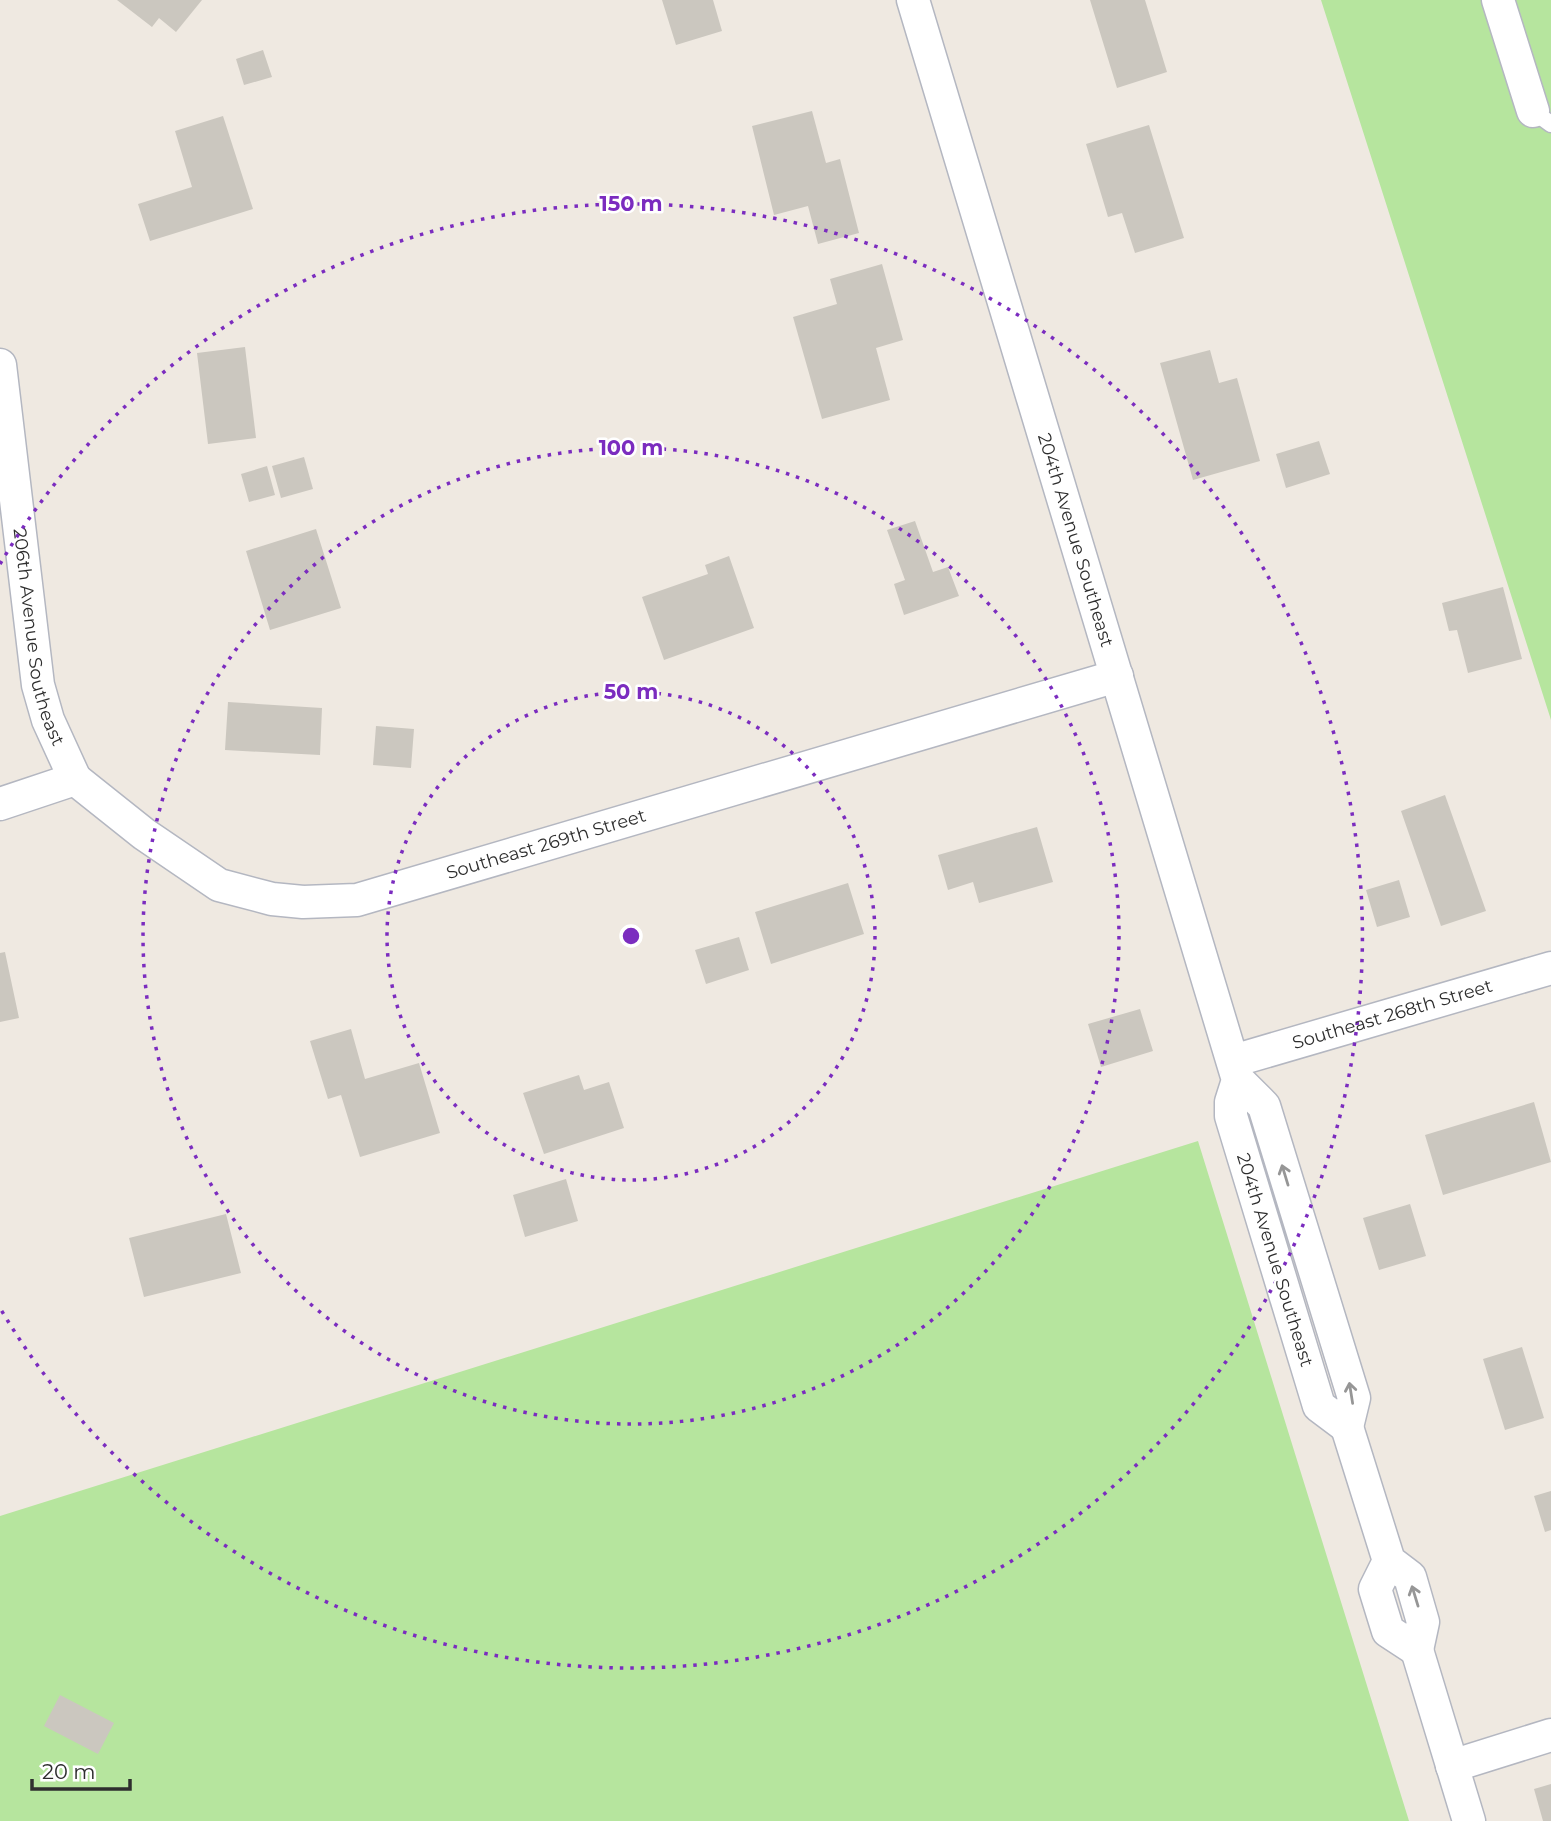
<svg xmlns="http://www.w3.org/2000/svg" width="1551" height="1821" font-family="Montserrat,sans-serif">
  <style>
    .green { fill: #b6e59e }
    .building { fill: #cbc7bf }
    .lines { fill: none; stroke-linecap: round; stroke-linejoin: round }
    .service-casing { stroke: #b4b7c1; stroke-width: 19 }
    .minor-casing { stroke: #b4b7c1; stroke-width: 35 }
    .service { stroke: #fff; stroke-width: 16 }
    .minor { stroke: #fff; stroke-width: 32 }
    .oneway { stroke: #969696 }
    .ring { fill: none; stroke: #7b2cbf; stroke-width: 3.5; stroke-dasharray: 3.5 7 }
    .labels { text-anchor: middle; stroke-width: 5; stroke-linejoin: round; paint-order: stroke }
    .street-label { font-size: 18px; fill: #2e2e2e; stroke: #fff }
    .centre { fill: #7b2cbf; stroke: #fff; stroke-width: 3.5 }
    .ring-label { font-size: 21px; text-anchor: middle; font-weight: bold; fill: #7b2cbf; stroke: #fff; stroke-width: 5; stroke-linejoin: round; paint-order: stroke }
  </style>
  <rect width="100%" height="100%" fill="#efe9e1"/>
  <!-- green -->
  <path class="green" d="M1321 0H1551V720Z
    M1198 1141 1409 1821H0V1516Z"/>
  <!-- building -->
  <path class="building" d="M117 0H202L176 32 159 18 152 27Z
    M662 0H713L722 31 676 45Z
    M1090 0H1145L1167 72 1117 88Z
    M263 50 272 77 244 85 236 59Z
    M812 111 826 163 840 159 859 233 818 244 808 206 774 215 752 126Z
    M223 116 253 209 150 241 138 204 192 187 175 131Z
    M1149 125 1184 238 1135 253 1122 213 1108 217 1086 144Z
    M882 264 903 340 876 348 890 400 822 419 793 317 837 304 830 279Z
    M245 347 256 438 208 444 197 353Z
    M1210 350 1219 383 1237 378 1260 461 1193 480 1160 363Z
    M1319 441 1330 474 1286 488 1276 454Z
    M304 457 313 489 281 498 272 466Z
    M267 466 275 495 249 502 241 474Z
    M915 521 933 572 948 567 959 596 904 615 894 584 905 580 887 530Z
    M316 529 341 608 270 630 246 551Z
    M729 556 754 628 664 660 642 597 708 574 705 565Z
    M1503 587 1522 659 1468 673 1457 630 1449 631 1442 603Z
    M228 702 322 708 320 755 225 750Z
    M376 726 414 729 411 768 373 765Z
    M1445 795 1486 911 1441 926 1401 811Z
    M1037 827 1053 882 979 903 973 882 948 890 938 855Z
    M1399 880 1410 917 1377 927 1366 890Z
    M848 883 864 934 771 964 755 912Z
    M739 937 749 970 706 984 695 950Z
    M5 952 19 1018 0 1022V953Z
    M1140 1009 1153 1051 1101 1067 1088 1024Z
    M351 1029 365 1079 419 1063 440 1133 360 1157 341 1095 328 1099 310 1041Z
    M579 1075 584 1090 609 1082 624 1128 544 1154 523 1093Z
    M1534 1102 1551 1162 1443 1195 1425 1135Z
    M566 1179 578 1221 525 1237 513 1195Z
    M1410 1204 1426 1256 1379 1270 1363 1218Z
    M226 1214 241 1273 144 1297 129 1238Z
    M1522 1347 1544 1418 1505 1430 1483 1359Z
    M1551 1491V1530L1545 1532 1534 1496Z
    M60 1695 114 1723 98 1754 44 1726Z
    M1551 1784V1821H1543L1534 1789Z"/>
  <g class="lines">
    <!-- service casing -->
    <g class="service-casing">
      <path id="service" d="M1533 111 1551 124"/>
    </g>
    <!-- minor casing -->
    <g class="minor-casing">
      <g id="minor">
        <path id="s1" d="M913 0 1238 1080 1264 1106 1354 1398 1347 1427 1319 1406 1231 1116V1102L1238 1080"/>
        <path d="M1498 0 1533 111"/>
        <path id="s2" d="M0 365 38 685 48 720 75 779"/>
        <path id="s3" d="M0 804 75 779 144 834 219 885 272 899 303 902 357 900 1117 676"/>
        <path id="s4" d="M1233 1061 1551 968"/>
        <path d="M1347 1427 1389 1561 1410 1577 1423 1622 1417 1650 1388 1631 1375 1589 1389 1561"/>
        <path d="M1417 1650 1469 1821"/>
        <path d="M1452 1766 1551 1735"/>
      </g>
    </g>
    <!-- service -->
    <use href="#service" class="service"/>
    <!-- minor -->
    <use href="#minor" class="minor"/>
  </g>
  <!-- one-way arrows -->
  <defs><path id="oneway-shaft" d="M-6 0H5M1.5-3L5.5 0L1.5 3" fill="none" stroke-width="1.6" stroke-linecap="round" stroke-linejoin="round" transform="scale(1.75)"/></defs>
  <g class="oneway">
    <use href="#oneway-shaft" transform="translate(1285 1175) rotate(-107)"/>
    <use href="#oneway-shaft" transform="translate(1351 1393) rotate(-99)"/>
    <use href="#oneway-shaft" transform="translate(1415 1596) rotate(-107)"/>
  </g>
  <!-- distance rings -->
  <g class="ring">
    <circle cx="631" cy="936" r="244"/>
    <circle cx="631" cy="936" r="488"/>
    <path d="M0 564A732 732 0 1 1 0 1308"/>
  </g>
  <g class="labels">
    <!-- street labels -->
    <g class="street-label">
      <text dy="6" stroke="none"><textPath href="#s1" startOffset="564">204th Avenue Southeast</textPath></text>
      <text dy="6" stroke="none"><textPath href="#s2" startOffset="275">206th Avenue Southeast</textPath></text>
      <text dy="6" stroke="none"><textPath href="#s3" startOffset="595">Southeast 269th Street</textPath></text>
      <text dy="6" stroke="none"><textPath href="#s4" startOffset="166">Southeast 268th Street</textPath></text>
      <text transform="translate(1275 1260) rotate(73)" y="6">204th Avenue Southeast</text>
    </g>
  </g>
  <circle cx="631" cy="936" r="10" class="centre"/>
  <g class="ring-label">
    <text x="631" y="211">150 m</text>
    <text x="631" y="455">100 m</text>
    <text x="631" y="699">50 m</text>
  </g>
  <!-- scale -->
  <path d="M32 1779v10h98v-10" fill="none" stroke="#2e2e2e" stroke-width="3.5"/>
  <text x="42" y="1779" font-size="21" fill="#2e2e2e" stroke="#ffffff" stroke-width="5" paint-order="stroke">20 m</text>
</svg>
